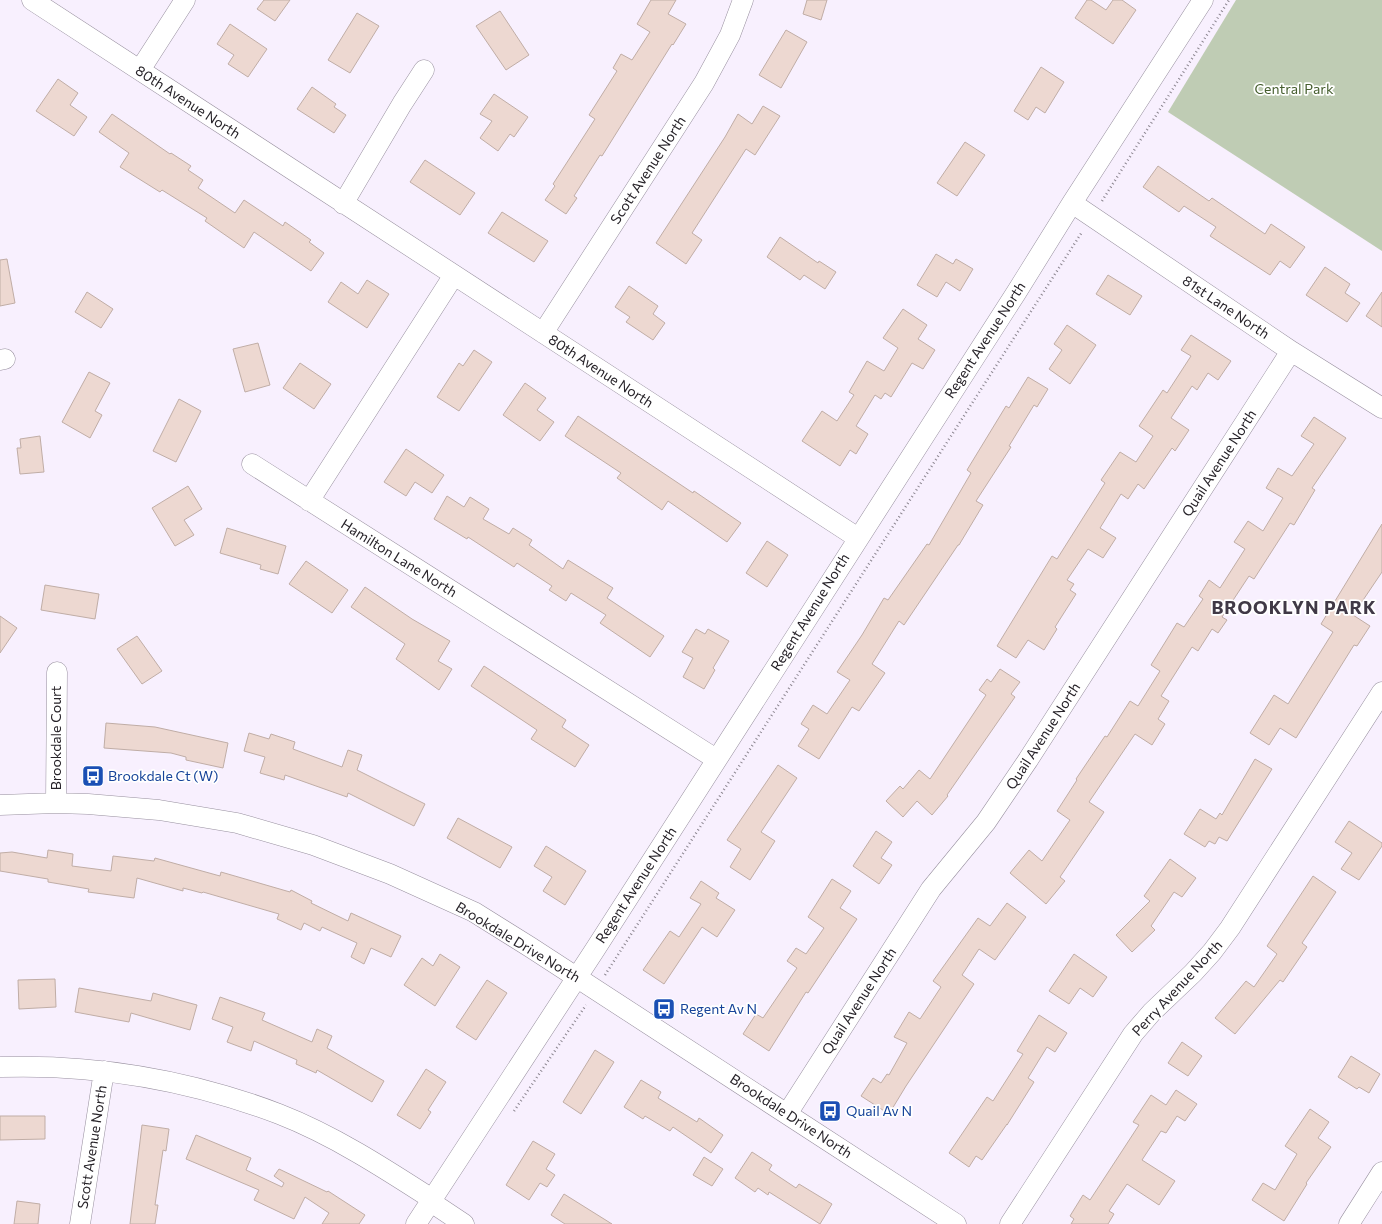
<svg xmlns="http://www.w3.org/2000/svg" width="1382" height="1224" font-family="Commissioner,sans-serif">
  <style>
    .green { fill: #bfccb4 }
    .building { fill: #edd8d1; stroke: #c0ada6 }
    .lines { fill: none; stroke-linecap: round; stroke-linejoin: round }
    .minor-casing { stroke: #98909f; stroke-width: 21 }
    .path { stroke: #8c8690; stroke-width: 2.5; stroke-dasharray: 1 3; stroke-linecap: butt }
    .minor { stroke: #fff; stroke-width: 20 }
    .labels { text-anchor: middle; stroke-width: 3.5; stroke-linejoin: round; paint-order: stroke }
    .park-label { font-size: 14px; fill: #465e2f; stroke: #fff }
    .street-label { font-size: 14px; fill: #272329; stroke: #fff }
    .transit-label { font-size: 14px; fill: #164399; stroke: #fff; text-anchor: start }
    .district-label { font-size: 18px; font-weight: bold; letter-spacing: 1px; fill: #403946; stroke: #fff }
  </style>
  <rect width="100%" height="100%" fill="#f8f0fe"/>
  <!-- green -->
  <path class="green" d="M1236 0H1382V251L1168 112Z"/>
  <!-- building -->
  <path class="building" d="M264 0H290L275 21 257 9Z
    M651 0H676L668 14 686 24 673 45 672 44 602 156 600 155 574 196 577 198 566 214 545 200 555 186 553 184 595 119 589 115 617 71 613 68 621 54 632 60 650 32 637 24Z
    M807 0H827L821 20 803 14Z
    M1087 0H1091L1106 10 1113 0H1122L1136 10 1113 44 1075 18Z
    M500 11 529 55 506 70 476 26Z
    M357 13 379 26 350 73 328 60Z
    M230 24 267 49 248 77 228 64 234 55 217 44Z
    M786 30 807 42 781 88 759 75Z
    M1041 67 1064 82 1045 113 1036 107 1028 120 1014 111Z
    M58 79 78 93 70 105 87 117 74 136 36 111Z
    M312 87 336 104 334 107 346 115 334 133 297 109Z
    M494 94 528 117 514 137 510 134 498 151 480 138 492 121 480 114Z
    M763 106 780 116 755 155 746 149 692 233 702 240 686 264 656 243 725 137 738 114 752 124Z
    M112 114 170 154 171 153 191 166 188 170 203 180 198 188 235 213 244 200 283 226 285 222 311 240 309 242 324 253 311 271 254 232 244 248 205 221 207 218 162 190 160 192 120 167 129 153 99 132Z
    M965 142 985 155 957 196 937 183Z
    M425 160 475 193 460 215 410 182Z
    M1158 166 1209 201 1212 198 1265 234 1271 224 1305 247 1290 268 1280 261 1270 275 1210 236 1216 227 1184 206 1179 212 1143 187Z
    M502 212 548 241 534 262 488 233Z
    M780 237 818 263 819 261 836 272 825 289 804 275 800 280 767 257Z
    M936 254 953 264 956 259 973 269 960 291 946 282 937 297 917 285Z
    M7 259 15 303 0 306V260Z
    M1325 267 1350 284 1345 293 1360 303 1347 322 1306 295Z
    M1108 275 1142 296 1130 315 1096 294Z
    M367 280 389 294 367 328 328 302 341 282 358 294Z
    M629 286 658 306 653 314 665 323 653 340 626 322 630 317 615 307Z
    M87 292 113 309 101 328 75 312Z
    M1382 292V327L1366 316Z
    M903 309 927 325 918 339 935 350 923 369 912 363 891 397 885 393 881 399 875 395 856 426 868 434 856 454 850 450 840 466 802 441 822 411 837 421 854 395 849 392 867 361 884 371 898 348 883 338Z
    M1067 325 1096 345 1070 384 1049 369 1062 350 1054 344Z
    M1191 335 1231 361 1218 380 1208 373 1197 390 1192 386 1171 418 1189 430 1175 451 1172 448 1144 489 1138 484 1128 499 1121 494 1100 528 1116 538 1103 558 1088 549 1067 580 1074 584 1070 590 1076 594 1055 627 1057 629 1044 650 1028 640 1016 658 997 646 1052 556 1057 559 1105 483 1101 480 1120 452 1136 462 1153 436 1139 426 1163 390 1167 393 1191 356 1181 350Z
    M258 343 270 385 245 392 233 349Z
    M474 350 492 362 459 411 437 397 459 363 463 366Z
    M300 363 331 384 314 409 283 388Z
    M89 372 110 383 95 411 102 415 90 438 62 422Z
    M1028 377 1048 389 1037 407 1034 405 1009 446 1011 447 976 501 983 505 959 545H958L904 625 899 621 872 664 885 673 859 711 852 707 819 759 798 746 809 729 801 724 813 705 827 714 850 680 837 672 862 635 884 598 888 600 927 544 929 545 971 473 967 470 1006 406 1009 408Z
    M525 383 546 398 537 410 554 422 540 441 503 415Z
    M179 399 201 411 176 462 153 451Z
    M578 416 693 493 694 491 741 523 727 542 668 501 662 510 617 478 621 473 565 436Z
    M1314 417 1346 438 1312 488 1315 490 1294 525 1290 523 1254 579 1249 576 1222 617 1227 620 1218 633 1212 629 1198 651 1192 647 1161 696 1169 701 1158 719 1165 724 1152 745 1135 734 1089 802 1104 812 1060 877 1065 881 1046 904 1010 873 1029 850 1042 861 1070 820 1057 811 1077 780 1076 779 1105 736 1107 737 1130 701 1138 706 1160 671 1151 665 1177 623 1184 627 1203 599 1199 596 1209 580 1220 588 1245 549 1234 542 1248 521 1263 531 1283 498 1266 488 1278 468 1292 476 1314 444 1301 436Z
    M40 436 44 472 20 474 17 448H21L20 439Z
    M406 449 444 475 432 493 415 482 406 496 384 482Z
    M188 486 202 509 184 520 194 535 175 546 152 508Z
    M447 496 464 507 470 497 489 509 483 519 509 534 513 528 532 540 529 545 563 569 568 560 613 588 607 598 664 636 650 657 600 623 606 615 571 593 566 601 549 590 552 586 517 563 514 567 468 537 467 539 434 519Z
    M1382 524V572L1353 615 1370 626 1357 646 1354 645 1296 738 1280 728 1269 745 1250 733 1274 695 1288 704 1333 632 1321 624Z
    M227 528 286 546 278 574 260 569 261 565 220 553Z
    M767 541 788 555 767 587 746 573Z
    M306 561 348 590 332 613 289 584Z
    M45 585 99 594 95 619 41 610Z
    M365 587 412 619 450 641 438 661 452 669 439 690 396 659 405 644 351 607Z
    M0 616 17 628 0 653Z
    M696 629 705 634 708 629 729 641 713 668 715 670 704 689 683 677 693 658 682 652Z
    M137 636 162 671 142 684 117 649Z
    M484 666 566 720 562 727 589 745 575 767 531 739 537 730 471 686Z
    M1000 669 1020 682 1011 694 1015 697 947 795 948 796 932 815 917 801 903 817 886 801 900 786 903 789 919 770 930 779 986 695 979 690 987 679 991 682Z
    M106 723 155 727 228 743 223 768 186 760V757L171 753 104 748Z
    M249 733 269 739 271 734 295 742 293 749 342 767 348 750 362 755 357 770 425 804 414 826 348 793 347 797 285 775 284 780 260 773 265 757 244 751Z
    M1255 759 1272 769 1227 841 1219 837 1215 844 1209 841 1205 847 1184 834 1200 809 1216 819 1220 813 1222 815Z
    M778 765 797 778 761 832 775 841 750 880 730 867 741 849 727 840Z
    M458 818 512 847 500 868 447 838Z
    M1349 821 1382 843V846L1359 880 1341 869 1352 853 1335 842Z
    M876 831 892 842 881 858 892 865 879 884 853 866Z
    M546 846 586 871 565 905 543 891 552 877 534 866Z
    M48 850 73 854 72 866 111 871 113 856 154 861 155 858 220 876 221 872 290 892 291 890 312 901 311 903 348 921 351 913 401 936 391 957 371 948 364 964 351 957 357 943 322 927 320 931 304 923 301 930 277 919 279 914 203 892 202 893 183 888V891L137 878 134 898 88 892 89 889 48 882V879L0 871V853L12 852 47 858Z
    M1170 859 1196 878 1182 897 1174 892 1151 926 1155 930 1132 952 1116 935 1150 901 1144 896Z
    M1313 876 1336 892 1302 943 1307 947 1283 982 1280 980 1235 1034 1215 1018 1246 981 1254 987 1277 954 1267 946Z
    M832 879 851 891 840 908 857 919 808 993 806 992 769 1051 743 1034 756 1014 763 1018 797 968 787 961 796 948 806 954 824 928 808 917Z
    M701 881 719 893 716 898 735 910 717 937 702 927 664 984 643 970 670 931 679 937 701 904 690 898Z
    M1007 903 1026 917 995 960 979 949 962 975 974 984 906 1086 889 1114 861 1096 873 1078 881 1083 887 1074 889 1075 907 1043 894 1037 909 1012 920 1019 941 987 933 981 978 918 990 926Z
    M440 954 460 967 435 1006 404 985 422 958 433 966Z
    M1074 954 1107 977 1093 997 1080 988 1069 1004 1049 991Z
    M55 979 56 1007 19 1009 18 980Z
    M487 980 507 993 476 1040 456 1027Z
    M79 988 151 1001 153 993 197 1005 190 1030 131 1013 129 1022 75 1012Z
    M220 997 265 1013 262 1020 312 1042 317 1029 332 1036 327 1048 384 1081 372 1102 317 1070 316 1073 296 1064 297 1060 254 1041 251 1051 227 1042 233 1027 212 1019Z
    M1039 1015 1067 1033 1055 1052 1047 1047 1028 1078 1034 1082 1007 1125V1124L982 1160 976 1156 969 1167 949 1153 987 1097 993 1101 1023 1054 1017 1051Z
    M1182 1042 1202 1056 1188 1076 1168 1063Z
    M595 1050 614 1062 581 1114 563 1102Z
    M1351 1056 1380 1074 1369 1093 1359 1087 1357 1089 1338 1077Z
    M426 1069 446 1082 428 1110 431 1112 420 1129 397 1115Z
    M641 1080 661 1092 658 1098 697 1122 699 1118 723 1135 711 1153 673 1127 670 1131 645 1116 643 1119 624 1107Z
    M1176 1090 1197 1104 1185 1121 1177 1116 1166 1133 1161 1131 1142 1160 1175 1181 1159 1205 1127 1184 1109 1211 1114 1214 1108 1224H1071L1074 1219 1070 1216 1083 1195 1090 1200 1139 1125 1133 1122 1151 1095 1166 1105Z
    M1310 1109 1329 1122 1318 1138 1331 1147 1306 1183 1307 1184 1284 1221 1252 1200 1263 1183 1275 1190 1297 1154 1285 1146Z
    M0 1116H45V1139L0 1140Z
    M142 1125 169 1129 166 1151 163 1150 155 1205H158L155 1224H130Z
    M196 1135 251 1158 246 1170 282 1187 284 1183 274 1176 279 1169 327 1192 328 1191 365 1215 359 1224H322L329 1213 305 1197 294 1219 254 1200 259 1190 186 1159Z
    M533 1141 555 1154 546 1169 555 1175 547 1187 540 1183 529 1200 506 1185Z
    M752 1152 772 1165 769 1170 796 1188 799 1184 832 1204 820 1224 769 1192 768 1195 758 1188 755 1192 735 1178Z
    M704 1157 723 1169 712 1186 693 1175Z
    M564 1194 612 1224H565L551 1215Z
    M17 1201 40 1204 38 1224H14Z"/>
  <g class="lines">
    <!-- minor casing -->
    <g class="minor-casing">
      <path id="minor" d="M32 0 858 538
        M140 70 185 0
        M1072 203 1291 351 1382 408
        M343 204 402 104 424 70
        M543 333 704 83 730 35 743 0
        M0 360 5 359
        M252 464 716 759
        M309 501 454 275
        M56 803 57 672
        M0 805 56 803 88 804 159 810 237 823 313 845 390 874 474 912 530 947 956 1224
        M0 1067C95 1064 190 1080 279 1114 333 1135 384 1168 432 1199L434 1204 464 1224
        M787 1114 931 889 986 822 1028 760 1291 351
        M80 1224 104 1071
        M416 1224 596 948 1016 293 1072 203 1203 0
        M1010 1224 1133 1034 1152 1012 1193 973 1212 952 1230 928 1382 692
        M1349 1224 1382 1172"/>
    </g>
    <!-- path -->
    <path class="path" d="M1102 201 1229 0
      M605 975 1082 232
      M514 1111 586 1005"/>
    <!-- minor -->
    <use href="#minor" class="minor"/>
  </g>
  <!-- icons -->
  <defs>
    <g id="bus-square" transform="scale(1.15)"><rect x="-9" y="-9" width="18" height="18" rx="4" fill="#1a4fb4" stroke="#fff"/><path d="M-5-6H5V4H4V6H2V4H-2V6H-4V4H-5ZM-3.5-4V0h7V-4ZM-3.5 1.2v1.5H-2V1.2ZM2 1.2v1.5H3.5V1.2Z" fill="#fff"/></g>
  </defs>
  <g fill-rule="evenodd">
    <use href="#bus-square" x="93" y="776"/>
    <use href="#bus-square" x="664" y="1009"/>
    <use href="#bus-square" x="830" y="1111"/>
  </g>
  <g class="labels">
    <!-- park labels -->
    <g class="park-label">
      <text x="1294" y="94">Central Park</text>
    </g>
    <!-- street labels -->
    <g class="street-label">
      <text transform="translate(188 102) rotate(33)" y="5">80th Avenue North</text>
      <text transform="translate(648 170) rotate(-57)" y="5">Scott Avenue North</text>
      <text transform="translate(1226 307) rotate(34)" y="5">81st Lane North</text>
      <text transform="translate(985 340) rotate(-57)" y="5">Regent Avenue North</text>
      <text transform="translate(601 371) rotate(33)" y="5">80th Avenue North</text>
      <text transform="translate(1219 463) rotate(-57)" y="5">Quail Avenue North</text>
      <text transform="translate(399 558) rotate(32)" y="5">Hamilton Lane North</text>
      <text transform="translate(810 612) rotate(-58)" y="5">Regent Avenue North</text>
      <text transform="translate(1043 736) rotate(-57)" y="5">Quail Avenue North</text>
      <text transform="translate(56 738) rotate(-90)" y="5">Brookdale Court</text>
      <text transform="translate(636 885) rotate(-57)" y="5">Regent Avenue North</text>
      <text transform="translate(518 942) rotate(31)" y="5">Brookdale Drive North</text>
      <text transform="translate(1177 988) rotate(-47)" y="5">Perry Avenue North</text>
      <text transform="translate(859 1001) rotate(-57)" y="5">Quail Avenue North</text>
      <text transform="translate(791 1116) rotate(33)" y="5">Brookdale Drive North</text>
      <text transform="translate(92 1147) rotate(-81)" y="5">Scott Avenue North</text>
    </g>
    <!-- transit labels -->
    <g class="transit-label">
      <text x="108" y="781">Brookdale Ct (W)</text>
      <text x="680" y="1014">Regent Av N</text>
      <text x="846" y="1116">Quail Av N</text>
    </g>
    <!-- district labels -->
    <g class="district-label">
      <text x="1294" y="614">BROOKLYN PARK</text>
    </g>
  </g>
</svg>
